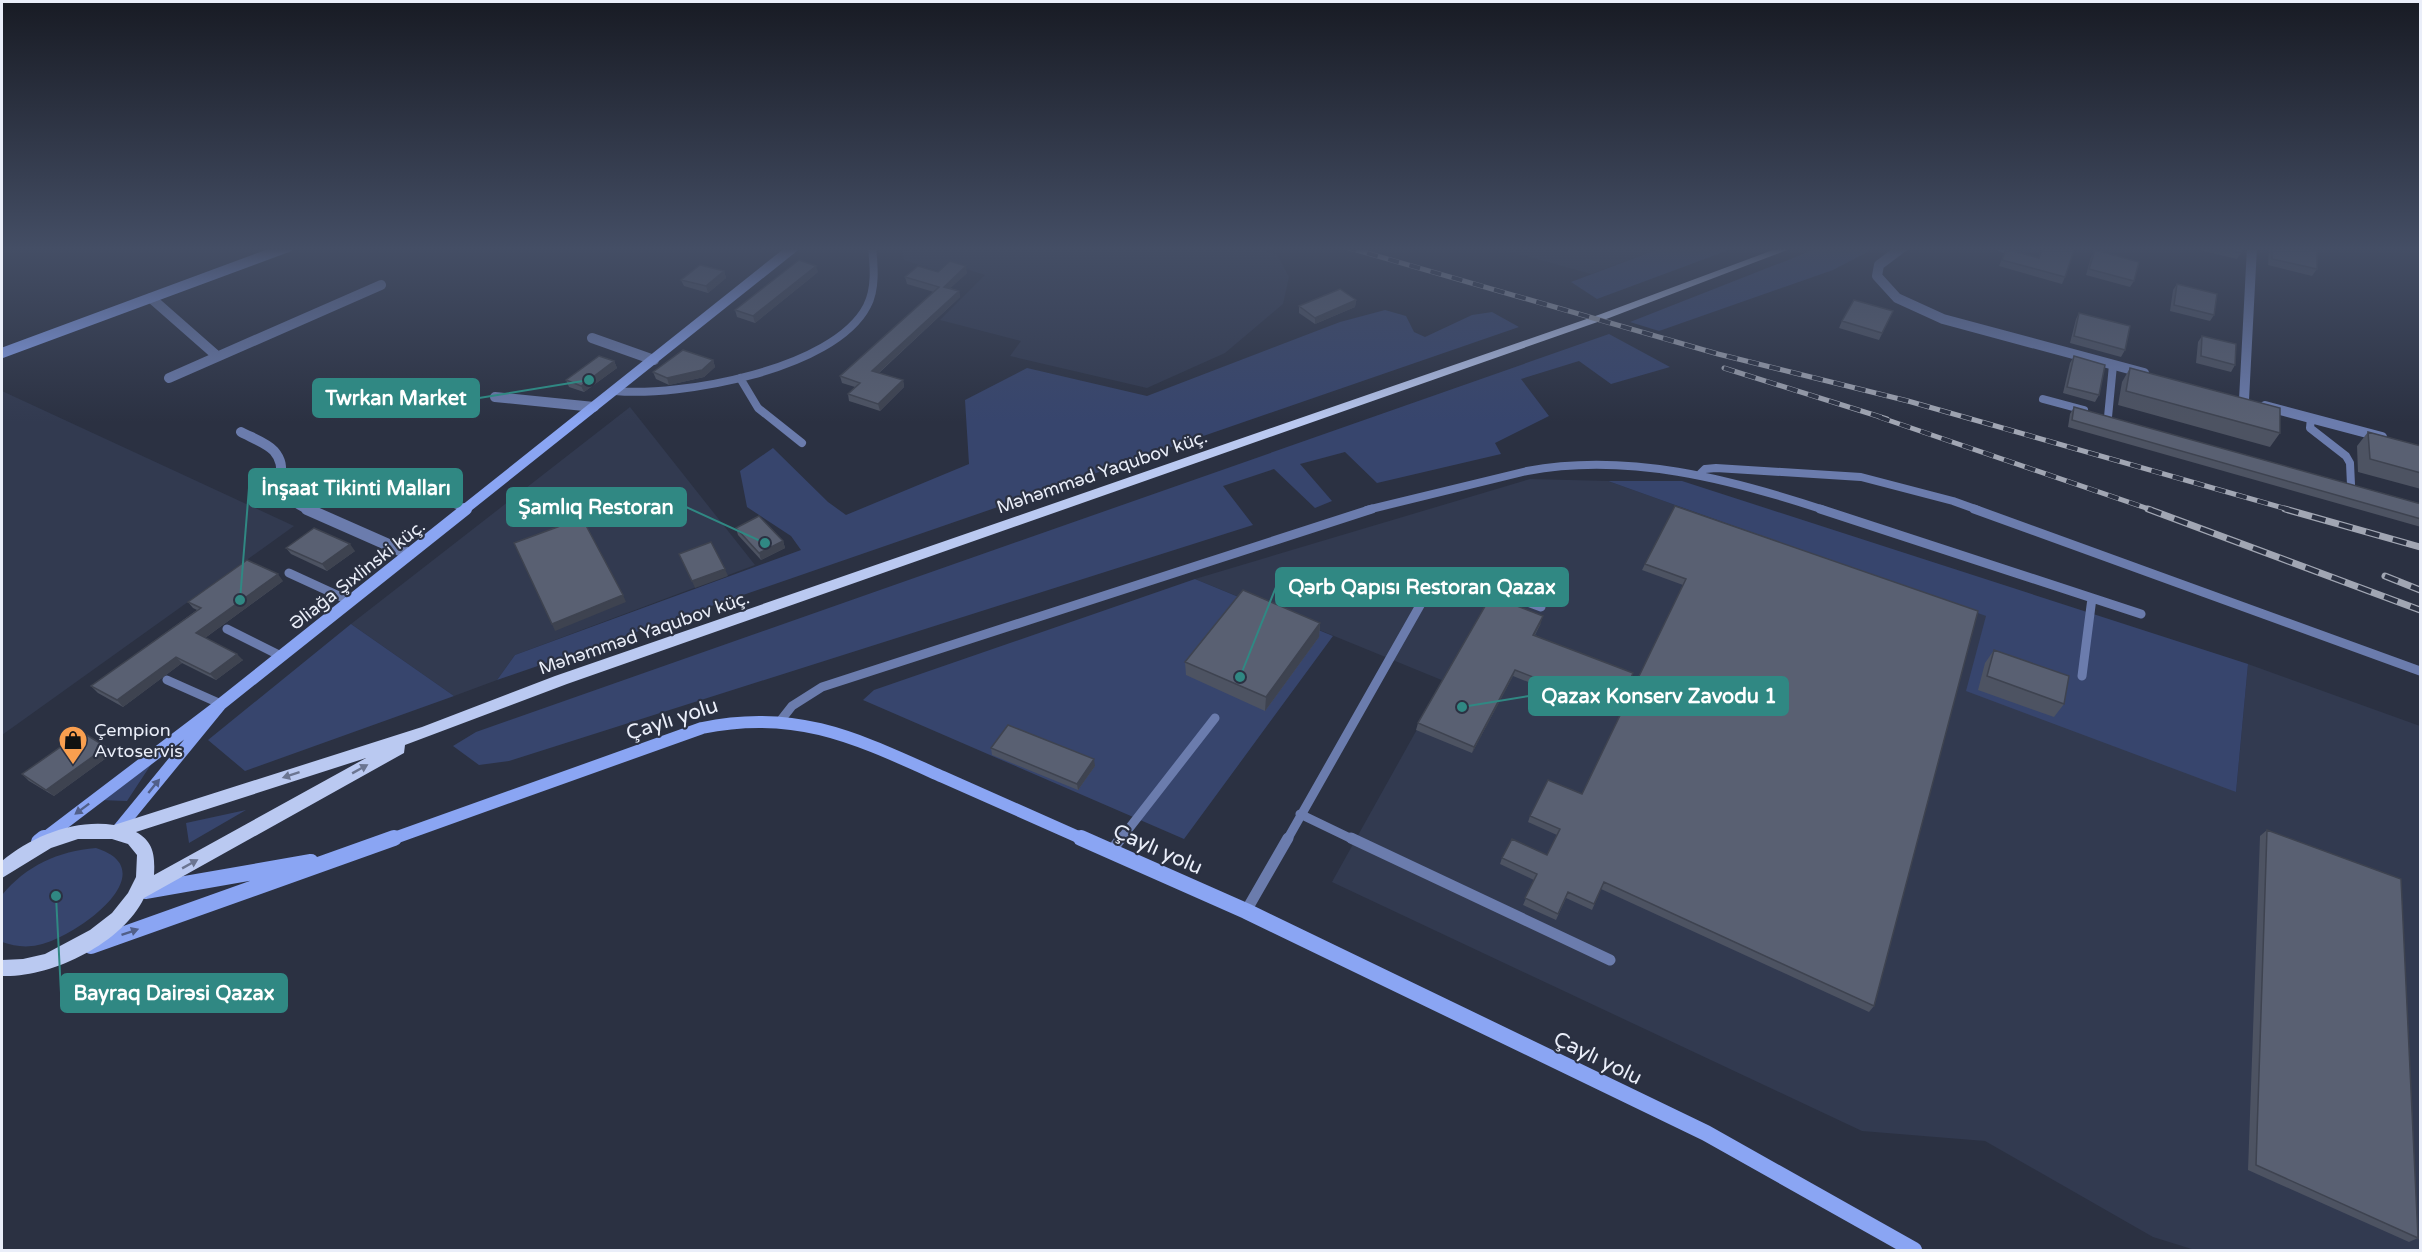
<svg xmlns="http://www.w3.org/2000/svg" width="2422" height="1252" font-family="'Varela Round',sans-serif">
  <style>
    .built { fill: #323a50 }
    .green { fill: #37456d }
    .lines { fill: none; stroke-linecap: round; stroke-linejoin: round }
    .lane-far2 { stroke: #6b7cad; stroke-width: 8 }
    .lane-far1 { stroke: #6b7cad; stroke-width: 9 }
    .lane { stroke: #6b7cad; stroke-width: 11 }
    .street-far1 { stroke: #6b7cad; stroke-width: 10 }
    .street { stroke: #6b7cad; stroke-width: 12 }
    .secondary-far2 { stroke: #8aa5f3; stroke-width: 10 }
    .secondary-far1 { stroke: #8aa5f3; stroke-width: 12 }
    .secondary { stroke: #8aa5f3; stroke-width: 16 }
    .primary { fill: #bac9f1; fill-rule: evenodd }
    .rail-far1-casing { stroke: #a1a6b3; stroke-width: 5 }
    .rail-casing { stroke: #a1a6b3; stroke-width: 7 }
    .rail-far1 { stroke: #2b3142; stroke-width: 4; stroke-dasharray: 11; stroke-linecap: butt }
    .rail { stroke: #2b3142; stroke-width: 4.5; stroke-dasharray: 14; stroke-linecap: butt }
    .wall { fill: #4d5362 }
    .shaded-wall { fill: #3e4350 }
    .building { fill: #596072; stroke: #3e4350; stroke-width: 1.5 }
    .oneway { fill: #6b7591 }
    .oneway2 { fill: #515f89 }
    .labels { text-anchor: middle; stroke-width: 4.5; stroke-linejoin: round; paint-order: stroke }
    .street-label { font-size: 18px; fill: #eaeef9; stroke: #2b3142 }
    .poi-label { font-size: 18px; fill: #eaeef9; stroke: #2b3142; text-anchor: start }
    .near-street-label { font-size: 21px; fill: #eaeef9; stroke: #2b3142 }
    .leader { fill: none; stroke: #308883; stroke-width: 2 }
    .callout-dot { fill: #308883; stroke: #2b3142; stroke-width: 2 }
    .callout { fill: #308883; stroke: #308883; stroke-width: 2 }
    .callout-label { font-size: 20px; text-anchor: middle; font-weight: bold; fill: #fff }
  </style>
  <rect width="100%" height="100%" fill="#2b3142"/>
  <!-- built -->
  <path class="built" d="M902 247H1251L1277 254 1289 277 1283 304 1225 353 1147 388 1010 356 1021 341 940 320 985 275 950 264 941 272 904 260Z
    M1494 247H1664L1591 274Z
    M2 391 294 526 2 735Z
    M630 407 755 565 515 655 497 680 454 696 351 624Z
    M1530 479 1608 481 1987 616 2236 792 2248 664 2420 726V1250H2195L2153 1237 1985 1141 1862 1131 1332 882 1444 681 1195 579Z"/>
  <!-- green -->
  <path class="green" d="M1664 247H1737L1597 299 1571 282Z
    M1821 247H1877L1833 270 1659 331 1630 322Z
    M1385 310 1406 316 1414 332 1425 337 1472 315 1492 312 1519 327 497 680 515 655 801 550 791 536 747 507 740 471 773 448 828 502 846 515 969 464 965 400 1027 368 1147 396 1340 322Z
    M1609 334 1670 367 1611 384 1579 361 1521 379 1549 416 1495 443 1501 454 1377 483 1345 452 1300 464 1332 501 1315 508 1274 469 1223 486 1253 525 509 761 479 765 453 746 476 732Z
    M1608 481H1682L2248 664 2236 792 1966 691 1986 616Z
    M1195 579 1333 636 1184 839 863 700 874 690Z
    M351 624 454 696 245 771 208 740Z
    M154 760 127 801 100 800Z
    M246 810 189 843 186 823Z
    M96 848C168 871 75 938 38 945 25 948 14 946 2 942V895C26 866 58 851 96 848Z"/>
  <g class="lines">
    <!-- lane-far2 -->
    <path class="lane-far2" d="M2000 247 2009 251
      M740 378 758 408 802 443
      M615 391C680 397 834 370 867 306 876 289 874 266 872 247
      M2043 399 2084 410
      M2108 417 2113 365
      M2311 418 2310 428 2346 456 2350 463 2351 485
      M1699 475 1705 469 1716 468 1861 477 1953 501 1978 510
      M415 488 467 509
      M1367 510 1527 471C1627 452 1730 479 1824 510"/>
    <!-- lane-far1 -->
    <path class="lane-far1" d="M1820 509 2141 614
      M1974 509 2420 671
      M289 573 350 601
      M227 629 281 656
      M2082 676 2092 598
      M167 680 221 704
      M781 720 792 706 822 687 1372 509
      M1300 814 1354 840
      M1120 840 1215 718
      M1287 840 1431 586 1443 575 1457 576 1541 607"/>
    <!-- lane -->
    <path class="lane" d="M1351 838 1610 960
      M1112 850 1121 838
      M1246 911 1288 838"/>
    <!-- street-far1 -->
    <path class="street-far1" d="M1903 247 1879 265 1877 276 1897 298 1943 319 2144 373
      M151 298 217 356
      M592 338 654 360
      M169 378 381 285
      M495 397 594 407
      M2244 400 2252 247
      M2265 406 2382 437
      M241 432C250 437 267 443 274 451 294 474 260 488 310 510"/>
    <!-- street -->
    <path class="street" d="M307 509 409 554"/>
    <!-- secondary-far2 -->
    <path class="secondary-far2" d="M2 353 288 247
      M464 510 794 247"/>
    <!-- secondary-far1 -->
    <path class="secondary-far1" d="M221 704 466 509
      M42 840 221 704 117 831
      M389 840 702 728C797 708 858 739 943 777 990 798 1037 819 1085 840"/>
    <!-- secondary -->
    <path class="secondary" d="M1081 838 1246 911 1706 1133 1914 1250
      M39 842 44 838
      M145 891 311 862
      M91 946 394 838"/>
    <!-- primary -->
    <path class="primary" d="M1781 247H1795L1609 318 567 684 405 745 404 753 144 898C122 944 50 978 2 976V960L23 959 45 954 90 930 112 913 128 893 136 877 137 855 128 844 112 839H78L51 848 2 878V861C32 836 75 819 114 825L422 727 555 676 1601 314ZM366 758 154 875C155 856 154 842 136 832Z"/>
    <!-- rail-far1 casing -->
    <g class="rail-far1-casing">
      <path id="rail-far1" d="M1346 247 1718 354 1908 401 2290 510
        M1724 368 1887 419
        M1879 417 2152 510"/>
    </g>
    <!-- rail casing -->
    <g class="rail-casing">
      <path id="rail" d="M2148 509 2420 610
        M2285 509 2420 547
        M2385 576 2420 590"/>
    </g>
    <!-- rail-far1 -->
    <use href="#rail-far1" class="rail-far1"/>
    <!-- rail -->
    <use href="#rail" class="rail"/>
  </g>
  <!-- wall -->
  <path class="wall" d="M2042 247H2075L2065 277 2062 284 1999 266 2006 249 2038 258Z
    M2187 247H2242L2241 253 2237 259Z
    M2269 247H2299L2317 269 2312 276 2268 265Z
    M2095 250 2134 281 2130 287 2086 275 2091 257Z
    M724 271 726 278 708 293 684 286 681 280Z
    M818 272 755 323 737 317 735 310Z
    M938 272 967 273 950 288 959 291 960 297 879 373 903 380 904 387 880 411 849 401 848 394 855 387 842 383 840 376 934 292 907 284 905 277Z
    M2177 284 2214 315 2210 321 2170 311 2173 290Z
    M1356 300 1355 307 1315 324 1299 313V306Z
    M1893 311 1879 340 1839 328 1842 321Z
    M2079 313 2125 350 2121 357 2070 343 2076 319Z
    M2202 336 2235 365 2231 372 2196 363 2198 342Z
    M2074 356 2099 395 2095 402 2063 393 2070 363Z
    M713 360 715 367 704 377 669 385 656 379 653 372Z
    M614 361 617 368 584 392 569 387 566 380Z
    M2130 368 2280 433 2270 447 2118 405 2122 382Z
    M2074 407 2421 504V527L2068 427 2070 414Z
    M2368 432 2421 446V489L2358 472 2357 446Z
    M1675 506 1874 1006 1869 1012 1601 889 1592 910 1566 898 1556 920 1523 905 1534 880 1500 864 1502 858 1547 855 1557 835 1528 822 1530 816 1582 794 1683 585 1642 570 1645 564Z
    M736 528 783 541 785 548 761 560 738 535Z
    M286 548 355 551 327 571 291 554Z
    M283 581 205 638 243 660 216 680 182 663 123 707 98 693 91 686 197 610 193 608 188 602Z
    M1320 623 1319 637 1265 711 1186 675 1185 662Z
    M1541 623 1535 635 1631 679 1614 716 1513 676 1472 753 1416 730 1418 723Z
    M1994 650 2064 704 2054 717 1978 690 1985 663Z
    M991 748 1095 766 1078 790 992 755Z
    M113 753 54 796 29 781 22 774Z
    M2267 830 2418 1238 2409 1242 2248 1170 2260 836Z"/>
  <!-- shaded-wall -->
  <path class="shaded-wall" d="M816 266 818 272 755 323 753 316Z
    M966 266 967 273 945 293 944 287Z
    M724 271 726 278 708 293 706 286Z
    M959 291 960 297 874 377 872 371Z
    M1356 300 1355 307 1315 324V318Z
    M713 360 715 367 704 377 669 385 667 378Z
    M614 361 617 368 584 392 581 386Z
    M903 380 904 387 880 411 878 404Z
    M783 541 785 548 761 560 759 553Z
    M350 544 355 551 327 571 322 564Z
    M725 569 728 576 695 588 692 581Z
    M278 574 283 581 202 640 196 633Z
    M623 595 626 602 555 631 552 624Z
    M1543 616 1541 623 1531 641 1533 635Z
    M1320 623 1319 637 1265 711 1266 697Z
    M237 654 243 660 216 680 210 674Z
    M176 657 182 663 123 707 117 700Z
    M1515 670 1513 676 1472 753 1474 747Z
    M106 747 113 753 54 796 46 790Z
    M1094 759 1095 766 1078 790 1077 784Z"/>
  <!-- building -->
  <path class="building" d="M2043 247H2075L2065 277 2002 260 2006 249 2039 258Z
    M2216 247H2242L2241 253Z
    M2272 247H2299L2317 251V269L2272 259Z
    M2095 250 2139 262 2134 281 2089 269Z
    M799 260 816 266 753 316 735 310Z
    M950 261 966 266 944 287 959 291 872 371 903 380 878 404 848 394 860 383 840 376 939 287 905 277 918 266 938 272Z
    M700 265 724 271 706 286 681 280Z
    M2177 284 2217 294 2214 315 2174 305Z
    M1340 289 1356 300 1315 318 1299 306Z
    M1854 300 1893 311 1882 333 1842 321Z
    M2079 313 2130 326 2125 350 2074 336Z
    M2202 336 2236 344 2235 365 2201 356Z
    M683 350 713 360 702 370 667 378 653 372Z
    M599 356 614 361 581 386 566 380Z
    M2074 356 2105 365 2099 395 2067 387Z
    M2130 368 2280 408V433L2126 391Z
    M2074 407 2421 504V519L2072 420Z
    M2368 432 2421 446V473L2370 459Z
    M1675 506 1978 611 1874 1006 1604 882 1594 904 1568 892 1558 914 1525 898 1537 874 1502 858 1512 839 1547 855 1560 829 1530 816 1548 780 1582 794 1686 579 1645 564Z
    M759 516 783 541 759 553 736 528Z
    M582 518 623 595 552 624 514 543Z
    M314 528 350 544 322 564 286 548Z
    M711 542 725 569 692 581 679 554Z
    M247 560 278 574 196 633 237 654 210 674 176 657 117 700 91 686 201 608 188 602Z
    M1243 590 1320 623 1266 697 1185 662Z
    M1491 596 1543 616 1533 635 1633 673 1617 710 1515 670 1474 747 1418 723Z
    M1994 650 2069 676 2064 704 1987 676Z
    M1008 725 1094 759 1077 784 991 748Z
    M82 732 106 747 46 790 22 774Z
    M2267 830 2401 879 2418 1238 2256 1165Z"/>
  <!-- one-way arrows -->
  <defs><path id="oneway-solid" d="M-6-.8H1V-3.2L6.5 0L1 3.2V.8H-6Z" transform="scale(1.5)"/></defs>
  <g class="oneway">
    <use href="#oneway-solid" transform="translate(360 769) rotate(-29)"/>
    <use href="#oneway-solid" transform="translate(291 775) rotate(162)"/>
    <use href="#oneway-solid" transform="translate(190 864) rotate(-29)"/>
  </g>
  <g class="oneway2">
    <use href="#oneway-solid" transform="translate(154 786) rotate(-51)"/>
    <use href="#oneway-solid" transform="translate(82 809) rotate(143)"/>
    <use href="#oneway-solid" transform="translate(130 932) rotate(-19)"/>
  </g>
  <!-- sky -->
  <linearGradient id="sky" x2="0" y2="1"><stop stop-color="#181b24"/><stop offset="0.59" stop-color="#444e65"/><stop offset="1" stop-color="#444e65" stop-opacity="0"/></linearGradient>
  <rect width="2422" height="422" fill="url(#sky)"/>
  <!-- icons -->
  <defs>
    <g id="shop-pin" transform="scale(1.5)"><path d="M0 17L-7.5 6A9.5 9.5 0 1 1 7.5 6Z" fill="#fa9f4f" stroke="#2b3142"/><path d="M-5-2.5h2.3a2.7 3.5 0 0 1 5.4 0H5L5.5 6h-11ZM-1.5-2.5h3a1.5 2.3 0 0 0-3 0Z" fill="#111"/></g>
  </defs>
  <g fill-rule="evenodd">
    <use href="#shop-pin" x="73" y="740"/>
  </g>
  <g class="labels">
    <!-- street labels -->
    <g class="street-label">
      <text transform="translate(1102 472) rotate(-19)" y="6">Məhəmməd Yaqubov küç.</text>
      <text transform="translate(357 575) rotate(-38)" y="6">Əliağa Şıxlinski küç.</text>
      <text transform="translate(644 633) rotate(-19)" y="6">Məhəmməd Yaqubov küç.</text>
    </g>
    <!-- poi labels -->
    <g class="poi-label">
      <text x="94" y="736">Çempion<tspan x="94" dy="21">Avtoservis</tspan></text>
    </g>
    <!-- near-street labels -->
    <g class="near-street-label">
      <text transform="translate(672 719) rotate(-18)" y="7">Çaylı yolu</text>
      <text transform="translate(1158 849) rotate(24)" y="7">Çaylı yolu</text>
      <text transform="translate(1598 1058) rotate(26)" y="7">Çaylı yolu</text>
    </g>
  </g>
  <!-- callouts -->
  <path class="leader" d="M589 380L479 398M240 600L249 488M765 543L686 507M1240 677L1276 587M1462 707L1529 696M56 896L61 993"/>
  <g class="callout-dot">
    <circle cx="589" cy="380" r="6"/>
    <circle cx="240" cy="600" r="6"/>
    <circle cx="765" cy="543" r="6"/>
    <circle cx="1240" cy="677" r="6"/>
    <circle cx="1462" cy="707" r="6"/>
    <circle cx="56" cy="896" r="6"/>
  </g>
  <g class="callout">
    <rect x="313" y="379" width="166" height="38" rx="6"/>
    <rect x="249" y="469" width="213" height="38" rx="6"/>
    <rect x="507" y="488" width="179" height="38" rx="6"/>
    <rect x="1276" y="568" width="292" height="38" rx="6"/>
    <rect x="1529" y="677" width="259" height="38" rx="6"/>
    <rect x="61" y="974" width="226" height="38" rx="6"/>
  </g>
  <g class="callout-label">
    <text x="396" y="405">Twrkan Market</text>
    <text x="356" y="495">İnşaat Tikinti Malları</text>
    <text x="596" y="514">Şamlıq Restoran</text>
    <text x="1422" y="594">Qərb Qapısı Restoran Qazax</text>
    <text x="1659" y="703">Qazax Konserv Zavodu 1</text>
    <text x="174" y="1000">Bayraq Dairəsi Qazax</text>
  </g>
  <!-- border -->
  <rect width="2422" height="1252" fill="none" stroke="#eaeef9" stroke-width="6"/>
</svg>
